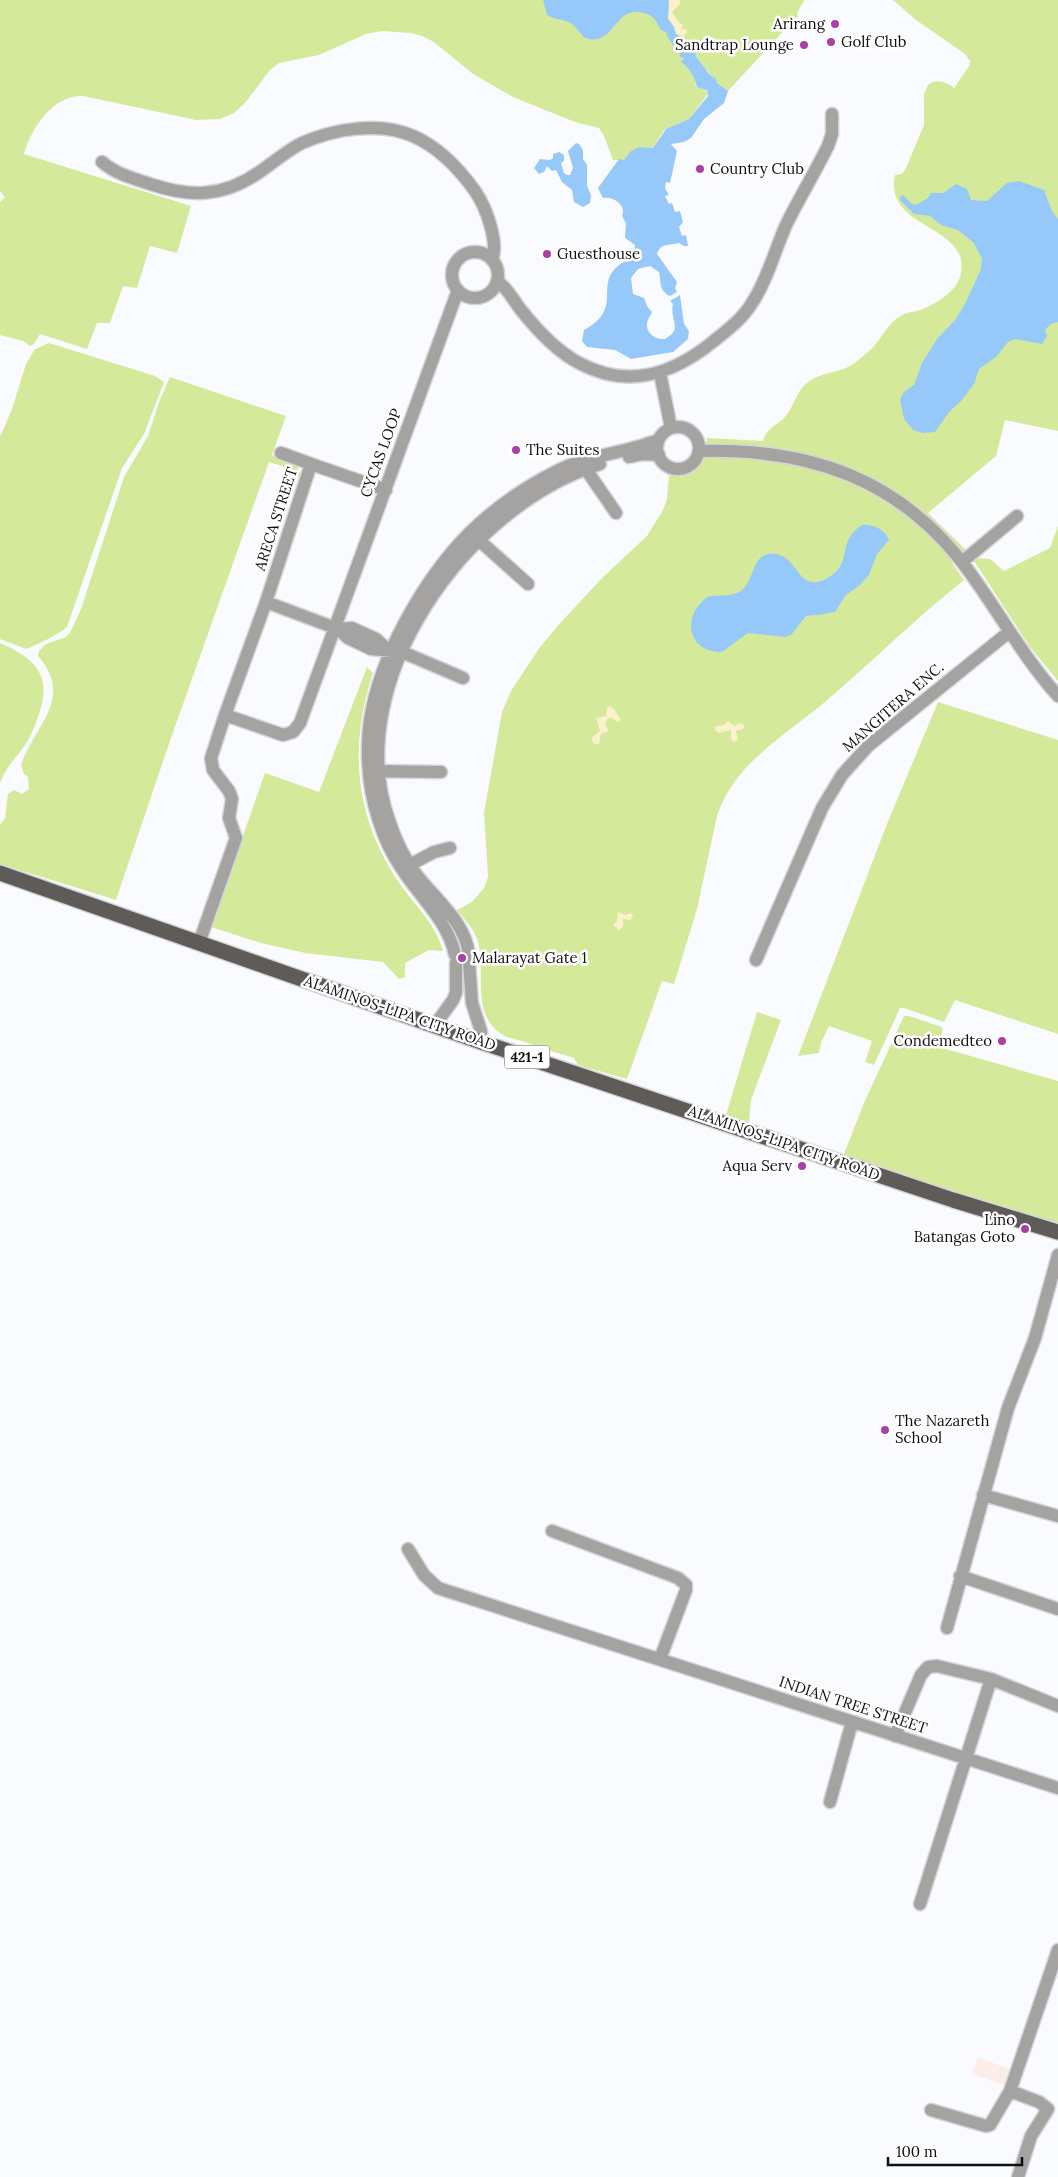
<svg xmlns="http://www.w3.org/2000/svg" width="1058" height="2177" font-family="Lora,serif">
  <style>
    .industrial { fill: #fdede9 }
    .green { fill: #d4ea9a }
    .sand { fill: #fbf1cc }
    .water { fill: #97c8fa }
    .lines { fill: none; stroke-linecap: round; stroke-linejoin: round }
    .minor-casing { stroke: #d4d5d8; stroke-width: 15 }
    .major-casing { stroke: #d4d5d8; stroke-width: 18 }
    .minor { stroke: #a5a3a2; stroke-width: 12 }
    .major { stroke: #5f5b59; stroke-width: 15 }
    .poi-dot { fill: #aa40a3; stroke: #fff; stroke-width: 2 }
    .labels { text-anchor: middle; stroke-width: 5; stroke-linejoin: round; paint-order: stroke }
    .shield { fill: #fff; stroke: #565758; stroke-width: 1 }
    .shield-label { font-size: 14px; font-weight: bold; fill: #0e0f10 }
    .poi-label { font-size: 15px; fill: #0e0f10; stroke: #fff; text-anchor: start }
    .street-label { font-size: 15px; fill: #0e0f10; stroke: #fff }
  </style>
  <rect width="100%" height="100%" fill="#fafbfe"/>
  <!-- industrial -->
  <path class="industrial" d="M978 2057 1014 2071 1009 2087 972 2074Z"/>
  <!-- green -->
  <path class="green" d="M0 0H804V1L797 13 798 17 788 20V26L728 91 717 83 716 78 710 75 707 70 694 75 696 86 705 88 708 94 689 119 664 130 653 148 648 149 644 147 624 160H613L604 136 599 128 575 122 513 97 473 74 434 42 422 36 411 33 382 31 366 34 319 55 279 63 270 70 245 103 234 113 220 119 196 120 83 96C53 95 31 128 24 154L191 206 177 253 150 246 137 288 123 286 110 323H97L87 349 40 334 34 344 30 346 23 341 0 335V202L5 197 0 191Z
    M893 0H1058V431L1005 420 996 456 928 513 966 550 952 563 964 580C916 618 873 661 826 701 786 735 734 763 717 816L697 909 674 984 662 981 627 1079 578 1065 574 1058C556 1053 539 1047 522 1041 515 1039 506 1038 500 1033 471 1013 486 971 478 942 475 930 465 920 457 910L472 902 484 888 488 877 484 813 502 712 511 691 540 647 563 620 602 578 647 536 663 510 667 499 669 476C683 476 699 471 704 458 707 451 706 444 707 438L763 441C766 429 774 427 783 419 794 409 795 392 808 382 819 374 831 373 844 369 853 365 861 358 869 351 881 341 887 323 902 315 907 312 914 312 920 310 934 305 956 292 960 277 975 224 883 231 895 175L902 174 906 168 924 125V94L928 85C937 78 946 82 954 88L969 66 970 61 965 54 916 20Z
    M49 343 155 376 164 382 144 434 122 468 67 627C61 633 35 646 26 649L0 639V437L12 409 26 364 35 349Z
    M170 377 286 416 272 455 297 466 301 476 293 478V475L282 466 269 462 171 738 116 900 0 864V825L5 818 8 794 14 790 22 794 29 789 28 777 24 774 21 765C34 726 75 698 38 656L39 651 46 644 66 637 71 631 81 609 124 477 148 436 159 402Z
    M1058 526V681L1030 647 974 561 977 558 990 559 1004 571 1050 548Z
    M0 643C37 659 53 677 38 717 34 728 30 738 23 748 14 760 5 769 0 783Z
    M367 667 373 673C349 746 354 815 398 881 414 905 435 922 443 951L429 950 405 963V977L399 979 383 962 305 953 261 943 211 927 265 773 319 792Z
    M938 702 1058 740V1034L955 1000 944 1022 904 1008H900L874 1065 865 1062 872 1041 829 1026 821 1043 819 1053 798 1056 887 824Z
    M757 1012 781 1020 751 1100 749 1123 726 1115Z
    M904 1016H909L942 1027 943 1030 937 1045 939 1047 1058 1081V1228L844 1154 864 1103Z"/>
  <!-- sand -->
  <path class="sand" d="M669 0H679L681 3 672 12 678 21 683 25 682 29 687 30 686 34 683 36 676 34 674 27 668 19Z
    M610 706 614 709 621 720 617 722 612 718H608L605 725 609 731 601 734 599 744H594L591 738 600 731 596 718 606 716 607 708Z
    M728 721 734 726 741 723 745 726 743 729 736 731 738 740 734 742 731 740V730L719 733 715 730 716 726 724 725Z
    M618 912 625 915 631 913 633 917 630 920 623 919V927L619 930 613 925 617 921Z"/>
  <!-- water -->
  <path class="water" d="M543 0H669L668 19 674 27 676 34C682 37 684 43 690 46V45L695 48 696 57 710 75 716 78 717 83 728 91 724 103 704 119 691 138 684 142 671 144 677 151 670 183 666 182 665 188 669 195 665 196 669 204 672 203 675 212 680 211 683 222 679 227 682 236 686 235 688 246H684L679 243C670 246 661 242 657 254L677 282 675 288 677 292 670 296C659 291 661 282 659 272L650 266 638 269 631 278 633 294 644 298 647 306 652 312C651 315 649 317 648 320 643 331 655 340 665 339 684 329 669 320 673 304L670 301 680 295 684 324 689 331 688 339 673 352 631 359 615 350 587 347 582 341 584 330C625 308 593 286 619 265 622 262 629 260 633 258L635 245 625 238 626 223 622 216C627 205 613 196 603 198L598 188 619 159 624 160 631 151 639 147 653 148 666 129 689 119 708 96 707 90 697 87C694 75 690 69 681 62L684 58 680 57 679 51 674 48C673 42 667 39 666 32L660 29C656 20 654 16 644 13 617 6 616 36 597 39 582 42 581 31 572 24 565 19 555 20 547 15Z
    M576 143 579 144 583 150V159L587 165V186L591 195 590 203 583 207 574 202 572 190 562 182 556 170 552 171 547 166 544 172 539 174 534 168 540 159 550 160 553 158V154L559 152 564 155V161L561 163 564 173 567 175H570L573 168 568 151Z
    M1019 181 1044 190 1052 211 1058 219V322L1051 324 1045 330 1047 336 1042 344 1015 339 1008 342 996 357 979 369 974 384 962 400 949 412 935 432 923 433 913 430 904 419 900 400 904 392 914 385 922 363 937 339 956 319 966 302 981 269 982 259 974 243 958 230 941 225 930 216 914 214 900 200V197L903 195 912 204 916 205 928 198 931 193H943L956 184 967 189 971 200 987 201 1007 183Z
    M862 525C872 523 886 530 889 540L877 554 869 575 859 586 846 595 835 612C825 614 816 615 806 616L792 634 786 637 748 633 722 652C686 652 681 614 709 596 719 595 733 597 742 590 756 578 751 551 776 554 800 557 798 599 832 575 852 561 837 541 862 525Z"/>
  <g class="lines">
    <!-- minor casing -->
    <g class="minor-casing">
      <path id="minor" d="M102 162C116 174 132 178 150 184 189 197 222 198 258 173 273 163 286 151 302 143 334 129 380 121 413 136 438 147 460 170 475 191 486 207 499 242 492 260
        M452 275a23 23 0 1 1 46 0a23 23 0 1 1-46 0Z
        M497 281C508 288 513 300 521 310 537 330 556 351 579 363 629 390 674 374 715 340 729 329 743 318 752 303 768 279 775 249 787 223 800 197 815 172 828 146L832 134V114
        M660 373 671 428
        M657 448a21 21 0 1 1 42 0a21 21 0 1 1-42 0Z
        M699 451C809 448 900 478 968 570 999 612 1023 657 1058 696
        M281 453 311 464
        M629 457 643 454 659 455
        M581 462 616 513
        M386 490 311 464 266 602 338 629 348 638 371 649 402 652 463 678
        M472 534 528 584
        M962 562 1017 516
        M266 602 225 715 283 735 293 732 300 723 458 290
        M338 629 352 628 376 639 388 650
        M369 771 441 772
        M402 869 434 852 450 848
        M199 943 236 838 229 818 232 799 229 791 213 770 211 758 225 715
        M455 955C448 921 420 897 402 869 391 853 383 835 378 818 367 784 365 743 372 709 385 646 431 567 479 524 502 503 529 485 557 471 589 455 625 453 658 440
        M469 955C466 922 434 898 416 874 404 858 396 841 390 823 338 683 467 505 600 464
        M756 960 822 808 842 775 868 746 1009 632
        M469 962 472 1003 481 1031V1042
        M435 1025 453 1000 456 993V963
        M983 1495 1058 1516
        M552 1531 678 1578 686 1585V1590L660 1659
        M408 1549 424 1575 438 1588 1058 1788
        M960 1576 1058 1609
        M947 1628 1008 1408 1035 1338 1058 1255
        M895 1736 921 1675 928 1667 937 1666 991 1679 1058 1706
        M830 1802 852 1722
        M920 1904 991 1679
        M1010 2091 1039 2102 1048 2109 1031 2136 1018 2177
        M931 2110 986 2126 990 2125 1010 2091 1058 1950"/>
    </g>
    <!-- major casing -->
    <g class="major-casing">
      <path id="major" d="M0 873 481 1042 953 1200 1058 1232"/>
    </g>
    <!-- minor -->
    <use href="#minor" class="minor"/>
    <!-- major -->
    <use href="#major" class="major"/>
  </g>
  <!-- markers -->
  <g class="poi-dot">
    <circle cx="835" cy="24" r="5"/>
    <circle cx="831" cy="42" r="5"/>
    <circle cx="804" cy="45" r="5"/>
    <circle cx="700" cy="169" r="5"/>
    <circle cx="547" cy="254" r="5"/>
    <circle cx="516" cy="450" r="5"/>
    <circle cx="462" cy="958" r="5"/>
    <circle cx="1002" cy="1041" r="5"/>
    <circle cx="802" cy="1166" r="5"/>
    <circle cx="1025" cy="1229" r="5"/>
    <circle cx="885" cy="1430" r="5"/>
  </g>
  <g class="labels">
    <!-- shield labels -->
    <rect class="shield" x="504.5" y="1045.5" width="45" height="23" rx="4"/>
    <g class="shield-label">
      <text x="527" y="1062">421-1</text>
    </g>
    <!-- poi labels -->
    <g class="poi-label">
      <text x="825" y="29" text-anchor="end">Arirang</text>
      <text x="841" y="47">Golf Club</text>
      <text x="794" y="50" text-anchor="end">Sandtrap Lounge</text>
      <text x="710" y="174">Country Club</text>
      <text x="557" y="259">Guesthouse</text>
      <text x="526" y="455">The Suites</text>
      <text x="472" y="963">Malarayat Gate 1</text>
      <text x="992" y="1046" text-anchor="end">Condemedteo</text>
      <text x="792" y="1171" text-anchor="end">Aqua Serv</text>
      <text x="1015" y="1225" text-anchor="end">Lino<tspan x="1015" dy="17">Batangas Goto</tspan></text>
      <text x="895" y="1426">The Nazareth<tspan x="895" dy="17">School</tspan></text>
    </g>
    <!-- street labels -->
    <g class="street-label">
      <text transform="translate(381 453) rotate(-70)" y="5">CYCAS LOOP</text>
      <text transform="translate(276 519) rotate(-72)" y="5">ARECA STREET</text>
      <text transform="translate(893 707) rotate(-41)" y="5">MANGITERA ENC.</text>
      <text transform="translate(400 1013) rotate(19)" y="5">ALAMINOS-LIPA CITY ROAD</text>
      <text transform="translate(784 1143) rotate(19)" y="5">ALAMINOS-LIPA CITY ROAD</text>
      <text transform="translate(853 1705) rotate(18)" y="5">INDIAN TREE STREET</text>
    </g>
  </g>
  <!-- scale -->
  <path d="M888 2157v8h134v-8" fill="none" stroke="#0e0f10" stroke-width="2.5"/>
  <text x="896" y="2157" font-size="15" fill="#0e0f10" stroke="#ffffff" stroke-width="4" paint-order="stroke">100 m</text>
</svg>
